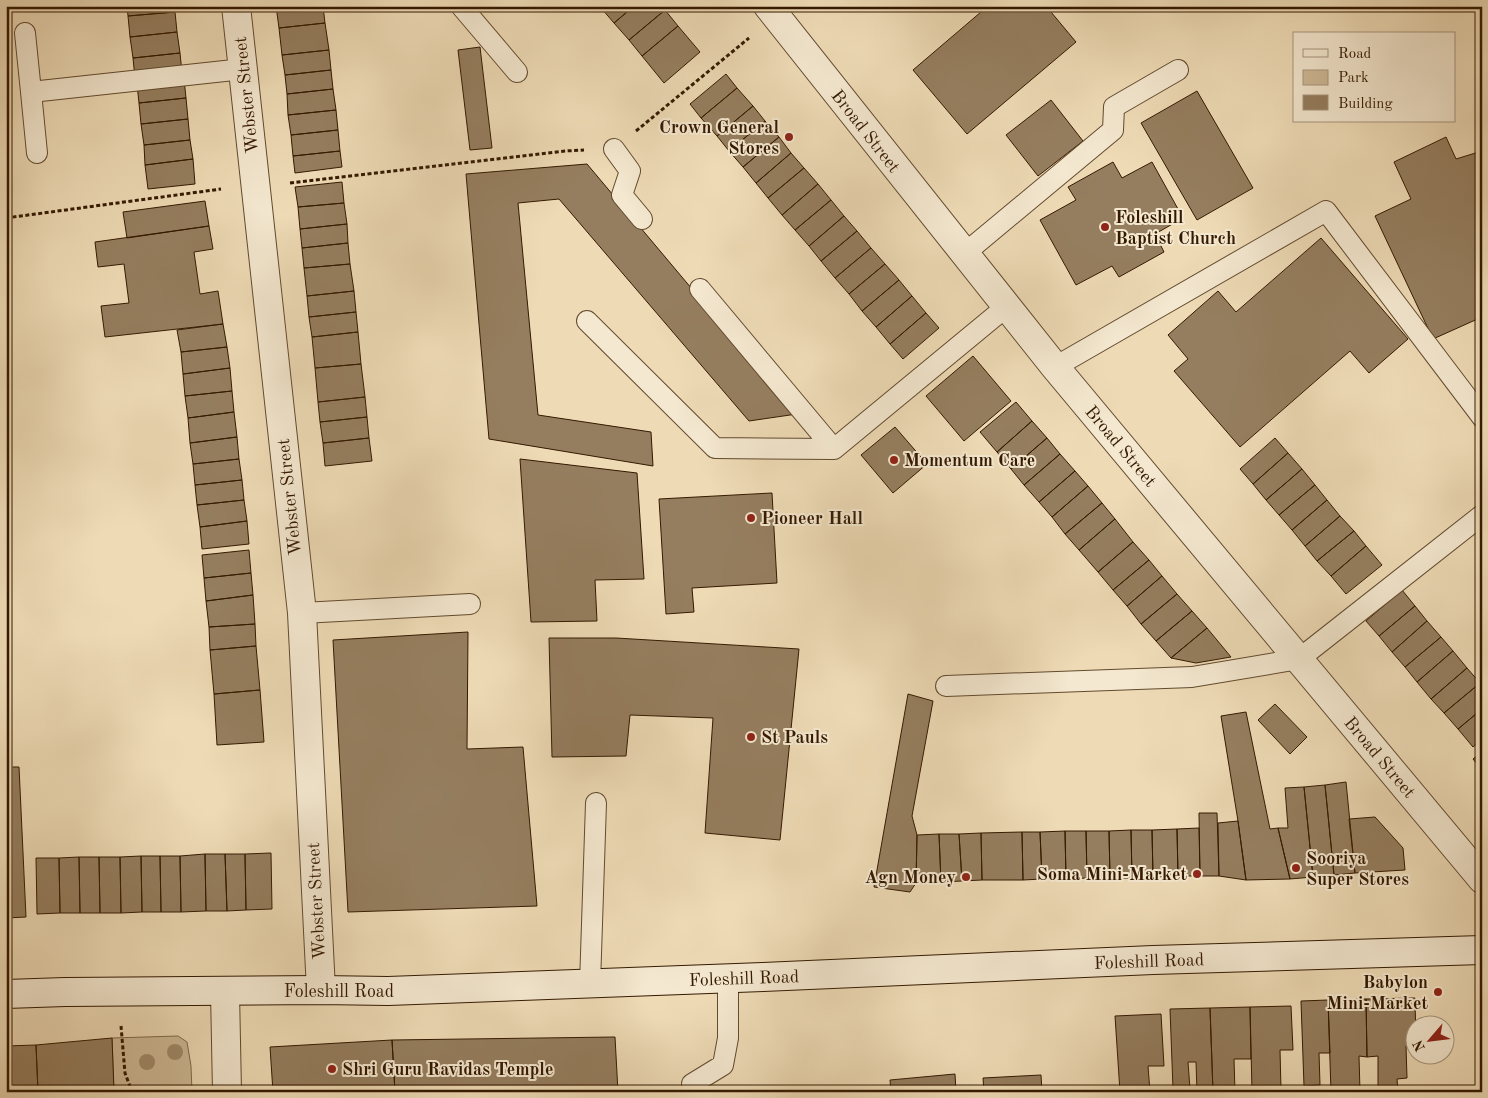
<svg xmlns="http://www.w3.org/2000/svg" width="1488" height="1098" font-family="'Old Standard TT',serif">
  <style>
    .green { fill: #ceba97; stroke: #816a4c }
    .building { fill: #957e5f; stroke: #341900 }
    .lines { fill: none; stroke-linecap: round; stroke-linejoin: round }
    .service-casing { stroke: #624a2e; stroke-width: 22 }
    .minor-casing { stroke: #624a2e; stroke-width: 30 }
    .tertiary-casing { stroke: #624a2e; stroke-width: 30 }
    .secondary-casing { stroke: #341900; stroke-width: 30 }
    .path { stroke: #341900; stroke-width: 3; stroke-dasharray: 4 2.5; stroke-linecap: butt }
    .service { stroke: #f4e8d0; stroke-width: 20 }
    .minor { stroke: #f4e8d0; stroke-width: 28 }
    .tertiary { stroke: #f4e8d0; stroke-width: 28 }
    .secondary { stroke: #f4e8d0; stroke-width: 28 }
    .tree { fill: #a18b6b }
    .poi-dot { fill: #8f2418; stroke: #f4e8d0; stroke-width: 2 }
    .labels { text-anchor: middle; stroke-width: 4; stroke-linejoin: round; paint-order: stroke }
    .street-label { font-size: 18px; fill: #341900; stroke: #f4e8d0 }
    .poi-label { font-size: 18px; font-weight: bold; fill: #341900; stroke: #f4e8d0; text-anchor: start }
  </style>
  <rect width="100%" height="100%" fill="#eedbb6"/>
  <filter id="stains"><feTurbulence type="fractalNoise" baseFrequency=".004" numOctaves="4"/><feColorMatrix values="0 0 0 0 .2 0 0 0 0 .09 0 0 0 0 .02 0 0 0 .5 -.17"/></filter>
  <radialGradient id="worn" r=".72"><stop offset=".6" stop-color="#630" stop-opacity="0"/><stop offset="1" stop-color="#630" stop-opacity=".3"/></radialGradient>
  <!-- green -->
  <path class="green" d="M178 1036 187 1042 191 1066 192 1092H114L112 1038Z"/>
  <!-- building -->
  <path class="building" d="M127 6H174L175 12 128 16Z
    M276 6H323L325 23 279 28Z
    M604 6H634L614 23 602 9Z
    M634 6H661L665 10 629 40 614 23Z
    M988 6H1046L1076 42 967 134 913 70Z
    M665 10 678 26 642 56 629 40Z
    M175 12 177 32 130 37 128 16Z
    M325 23 329 50 282 55 279 28Z
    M678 26 700 52 664 83 642 56Z
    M177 32 180 53 133 58 130 37Z
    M480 47 492 148 470 150 458 50Z
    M329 50 331 70 285 75 282 55Z
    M180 53 182 73 135 78 133 58Z
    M331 70 333 89 287 94 285 75Z
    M726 74 737 88 701 118 690 104Z
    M184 79 186 98 139 103 137 84Z
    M737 88 753 106 717 136 701 118Z
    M333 89 336 110 288 115 287 94Z
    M1197 91 1253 188 1197 220 1141 123Z
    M186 98 188 119 141 124 139 103Z
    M1051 100 1083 141 1038 176 1006 135Z
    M753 106 765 121 729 151 717 136Z
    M336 110 338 130 291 135 288 115Z
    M188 119 190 140 144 145 141 124Z
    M765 121 779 137 743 167 729 151Z
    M338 130 340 151 293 156 291 135Z
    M779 137 791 153 756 183 743 167Z
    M1446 137 1456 159 1482 151V317L1433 339 1375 216 1411 199 1394 162Z
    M190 140 193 159 145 165 144 145Z
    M340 151 342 167 295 173 293 156Z
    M791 153 804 168 768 198 756 183Z
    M193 159 195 184 148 189 145 165Z
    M1113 162 1122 178 1152 162 1183 218 1155 234 1164 252 1119 277 1112 266 1076 285 1040 220 1076 200 1068 187Z
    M587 164 797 414 749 421 559 199 518 203 538 415 651 432 653 466 489 439 466 174Z
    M804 168 818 184 782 215 768 198Z
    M342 182 344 203 298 207 295 187Z
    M818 184 831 200 795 230 782 215Z
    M831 200 844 216 809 246 795 230Z
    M205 201 209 226 127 238 123 212Z
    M344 203 347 224 300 229 298 207Z
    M844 216 857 231 821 261 809 246Z
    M347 224 348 243 302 248 300 229Z
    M209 226 213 249 194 252 200 294 218 291 223 324 105 337 101 306 129 303 124 264 98 267 95 242Z
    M857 231 871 248 835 278 821 261Z
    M1321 238 1408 339 1369 373 1350 351 1240 447 1174 371 1188 359 1168 335 1218 291 1236 312Z
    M348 243 350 264 304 268 302 248Z
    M871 248 885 264 849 294 835 278Z
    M350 264 354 291 307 296 304 268Z
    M885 264 899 280 862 311 849 294Z
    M899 280 912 296 876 327 862 311Z
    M354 291 356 312 309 317 307 296Z
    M912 296 926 313 890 344 876 327Z
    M356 312 358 332 312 337 309 317Z
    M926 313 939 328 903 359 890 344Z
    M223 324 227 347 181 352 177 330Z
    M358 332 361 364 315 368 312 337Z
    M227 347 230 368 183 374 181 352Z
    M973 356 1011 401 964 441 926 396Z
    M361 364 365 397 318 402 315 368Z
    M230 368 232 391 185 396 183 374Z
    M232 391 234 412 188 418 185 396Z
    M365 397 367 417 320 422 318 402Z
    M1016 402 1032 421 997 452 980 432Z
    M234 412 237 437 190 443 188 418Z
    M367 417 369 438 323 443 320 422Z
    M1032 421 1047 438 1011 469 997 452Z
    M895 427 927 464 893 493 861 455Z
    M237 437 239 459 193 464 190 443Z
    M369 438 372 461 325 466 323 443Z
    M1047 438 1060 454 1024 485 1011 469Z
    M1275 438 1288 453 1253 484 1240 469Z
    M1288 453 1302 469 1266 500 1253 484Z
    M1060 454 1075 471 1039 502 1024 485Z
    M239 459 242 480 195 485 193 464Z
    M520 459 637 473 644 579 595 580 597 621 531 622Z
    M1302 469 1315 485 1279 515 1266 500Z
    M1075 471 1088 486 1052 517 1039 502Z
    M242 480 244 500 197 505 195 485Z
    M1315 485 1327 500 1292 530 1279 515Z
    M1088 486 1102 503 1065 534 1052 517Z
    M772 493 777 583 692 588 694 612 666 614 659 499Z
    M244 500 247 521 200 527 197 505Z
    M1327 500 1340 516 1305 546 1292 530Z
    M1102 503 1115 519 1079 550 1065 534Z
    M1340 516 1354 531 1317 561 1305 546Z
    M1115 519 1133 542 1098 572 1079 550Z
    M247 521 249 544 202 549 200 527Z
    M1354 531 1366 546 1331 576 1317 561Z
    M1133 542 1149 560 1113 590 1098 572Z
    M1366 546 1382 565 1346 594 1331 576Z
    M249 550 251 573 204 578 202 555Z
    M1149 560 1162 576 1127 606 1113 590Z
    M251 573 253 595 206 601 204 578Z
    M1162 576 1177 594 1141 624 1127 606Z
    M1402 590 1415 606 1379 636 1366 621Z
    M1177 594 1192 611 1156 641 1141 624Z
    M253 595 255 624 209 627 206 601Z
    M1415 606 1427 621 1392 652 1379 636Z
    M1192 611 1207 628 1171 658 1156 641Z
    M1427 621 1441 637 1405 667 1392 652Z
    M255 624 256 646 210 650 209 627Z
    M1207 628 1231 657 1196 663 1171 658Z
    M468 632 467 749 523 747 537 906 348 912 333 640Z
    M1441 637 1453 651 1417 682 1405 667Z
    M549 638H616L799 649 780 840 705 833 713 718 630 715 626 756 552 757Z
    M256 646 260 690 214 694 210 650Z
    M1453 651 1467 668 1431 699 1417 682Z
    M1467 668 1480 683 1444 713 1431 699Z
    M1480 683 1482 686V709L1458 729 1444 713Z
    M260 690 264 742 217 745 214 694Z
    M908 694 933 701 912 816 917 835 916 883 910 892 874 887Z
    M1275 704 1307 737 1290 754 1258 720Z
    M1482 709V739L1473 747 1458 729Z
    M1246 712 1270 829 1278 828 1290 879 1246 880 1238 821 1221 716Z
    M1482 752V770L1473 759Z
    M6 767H19L26 917 6 918Z
    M1346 782 1355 873 1334 875 1325 785Z
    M1325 785 1334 875 1313 877 1304 787Z
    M1304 787 1313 877 1290 879 1278 828H1288L1285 788Z
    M1199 813H1217L1219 876H1200Z
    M1375 817 1403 848 1405 870 1355 873 1349 819Z
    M1238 821 1246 880 1219 876 1218 823Z
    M1199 828 1200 876H1178L1177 829Z
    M1177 829 1178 876 1153 877 1152 830Z
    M1131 830H1152L1153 877 1132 878Z
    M1131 830 1132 878H1110L1109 831Z
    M1065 831 1066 879H1042L1040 832Z
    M1065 831H1086L1087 878 1066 879Z
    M1086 831H1109L1110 878H1087Z
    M1022 832H1040L1042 879 1023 880Z
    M1022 832 1023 880H982L981 833Z
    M981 833 982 880 962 881 959 834Z
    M939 834 941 882 916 883 917 835Z
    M939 834H959L962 881 941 882Z
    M271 853 272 909 246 910 245 854Z
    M205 854H225L227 911H206Z
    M205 854 206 911 181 912 180 856Z
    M225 854H245L246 910 227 911Z
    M141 856 142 912 121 913 120 857Z
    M141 856H160L161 912H142Z
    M160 856H180L181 912H161Z
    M79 857 80 913H60L59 858Z
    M79 857H99L100 913H80Z
    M99 857H120L121 913H100Z
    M36 858H59L60 913 37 914Z
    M1415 998 1416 1046H1406L1407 1078 1397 1079 1398 1092H1378V1056L1367 1057 1366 999Z
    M1366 999 1367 1057 1359 1056 1360 1092H1331L1328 1000Z
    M1328 1000 1330 1053H1319L1320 1085 1304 1086 1301 1001Z
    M1291 1006 1293 1050H1280L1281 1090 1252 1092 1250 1007Z
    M1250 1007 1251 1059H1234L1235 1092H1213L1210 1008Z
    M1210 1008 1213 1092H1197L1196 1062H1188L1190 1089H1173L1170 1009Z
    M1161 1014 1164 1066H1148L1150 1092H1120L1115 1016Z
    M615 1037 618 1092H395L392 1040Z
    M112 1038 114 1091 38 1092 36 1045Z
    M392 1040 395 1092H273L270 1047Z
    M36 1045 38 1092H6V1046Z
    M955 1074 956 1092H891L890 1080Z
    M1041 1075 1042 1092H984L983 1078Z"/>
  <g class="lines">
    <!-- service casing -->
    <g class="service-casing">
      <path id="service" d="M461 6 517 72
        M25 33 31 92 243 69
        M31 92 37 153
        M614 149 630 171 622 195 642 219
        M964 254 1113 130 1114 107 1178 70
        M700 289 834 449
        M587 321 715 448 834 449 1006 307
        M1055 367 1326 211 1482 417
        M302 613 470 604
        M946 686 1192 677 1299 659 1482 515
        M590 984 596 803
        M692 1092V1084L723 1065 728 1038V979"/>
    </g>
    <!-- minor casing -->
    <g class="minor-casing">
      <path id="minor" d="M236 6 302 613 321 990
        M225 992 227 1092"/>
    </g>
    <!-- tertiary casing -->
    <g class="tertiary-casing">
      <path id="tertiary" d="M768 6 1055 367 1482 879"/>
    </g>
    <!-- secondary casing -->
    <g class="secondary-casing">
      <path id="secondary" d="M6 994 65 992 321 990 388 991 763 977 1153 960 1482 950"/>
    </g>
    <!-- path -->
    <path class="path" d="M636 131 749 38
      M290 183 565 151 584 150
      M6 218 221 189
      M121 1026 125 1073 132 1092"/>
    <!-- service -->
    <use href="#service" class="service"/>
    <!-- minor -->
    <use href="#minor" class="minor"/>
    <!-- tertiary -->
    <use href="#tertiary" class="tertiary"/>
    <!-- secondary -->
    <use href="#secondary" class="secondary"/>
  </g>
  <!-- trees -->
  <g class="tree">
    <circle cx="175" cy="1052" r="8"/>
    <circle cx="147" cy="1062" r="8"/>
  </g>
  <!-- markers -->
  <g class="poi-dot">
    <circle cx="789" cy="137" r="5"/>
    <circle cx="1105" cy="227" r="5"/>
    <circle cx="894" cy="460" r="5"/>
    <circle cx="751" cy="518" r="5"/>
    <circle cx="751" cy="737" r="5"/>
    <circle cx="1296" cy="868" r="5"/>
    <circle cx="1197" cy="874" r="5"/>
    <circle cx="966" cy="877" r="5"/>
    <circle cx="1438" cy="992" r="5"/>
    <circle cx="332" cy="1069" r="5"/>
  </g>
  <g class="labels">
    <!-- street labels -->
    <g class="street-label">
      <text transform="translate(246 95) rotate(-96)" y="6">Webster Street</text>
      <text transform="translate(866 131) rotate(52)" y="6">Broad Street</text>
      <text transform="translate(1121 446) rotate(50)" y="6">Broad Street</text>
      <text transform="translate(289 497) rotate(-96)" y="6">Webster Street</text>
      <text transform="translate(1380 757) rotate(50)" y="6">Broad Street</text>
      <text transform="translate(316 901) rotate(-93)" y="6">Webster Street</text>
      <text transform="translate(1149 961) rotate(-2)" y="6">Foleshill Road</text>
      <text transform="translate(744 978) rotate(-2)" y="6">Foleshill Road</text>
      <text x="339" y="997">Foleshill Road</text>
    </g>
    <!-- poi labels -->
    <g class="poi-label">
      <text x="779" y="133" text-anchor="end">Crown General<tspan x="779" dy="21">Stores</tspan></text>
      <text x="1115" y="223">Foleshill<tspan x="1115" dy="21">Baptist Church</tspan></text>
      <text x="904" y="466">Momentum Care</text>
      <text x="761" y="524">Pioneer Hall</text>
      <text x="761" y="743">St Pauls</text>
      <text x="1306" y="864">Sooriya<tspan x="1306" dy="21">Super Stores</tspan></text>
      <text x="1187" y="880" text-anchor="end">Soma Mini-Market</text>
      <text x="956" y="883" text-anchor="end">Agn Money</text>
      <text x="1428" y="988" text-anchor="end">Babylon<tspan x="1428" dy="21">Mini-Market</tspan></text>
      <text x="342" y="1075">Shri Guru Ravidas Temple</text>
    </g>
  </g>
  <!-- margin -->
  <rect width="1488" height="1098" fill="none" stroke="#eedbb6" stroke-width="25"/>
  <rect x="8" y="8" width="1473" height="1083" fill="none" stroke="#341900" stroke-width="2.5"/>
  <rect x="12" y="12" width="1463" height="1073" fill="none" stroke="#341900"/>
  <!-- legend -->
  <rect x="1293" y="32" width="162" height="90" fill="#f4e8d0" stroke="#a7957d"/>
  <rect x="1303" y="49" width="25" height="8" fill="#f4e8d0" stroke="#a7957d"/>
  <text x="1338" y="58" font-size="15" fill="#341900">Road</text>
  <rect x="1303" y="70" width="25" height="15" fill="#ceba97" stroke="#a7957d"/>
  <text x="1338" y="82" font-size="15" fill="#341900">Park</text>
  <rect x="1303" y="95" width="25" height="15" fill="#957e5f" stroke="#a7957d"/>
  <text x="1338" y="108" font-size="15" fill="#341900">Building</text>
  <!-- north arrow -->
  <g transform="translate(1430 1040) rotate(242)"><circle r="24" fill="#f4e8d0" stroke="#a7957d"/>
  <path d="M0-4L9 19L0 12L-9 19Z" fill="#8f2418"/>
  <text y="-8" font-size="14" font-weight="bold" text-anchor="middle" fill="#341900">N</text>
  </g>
  <rect width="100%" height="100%" filter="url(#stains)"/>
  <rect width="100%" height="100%" fill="url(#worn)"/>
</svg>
